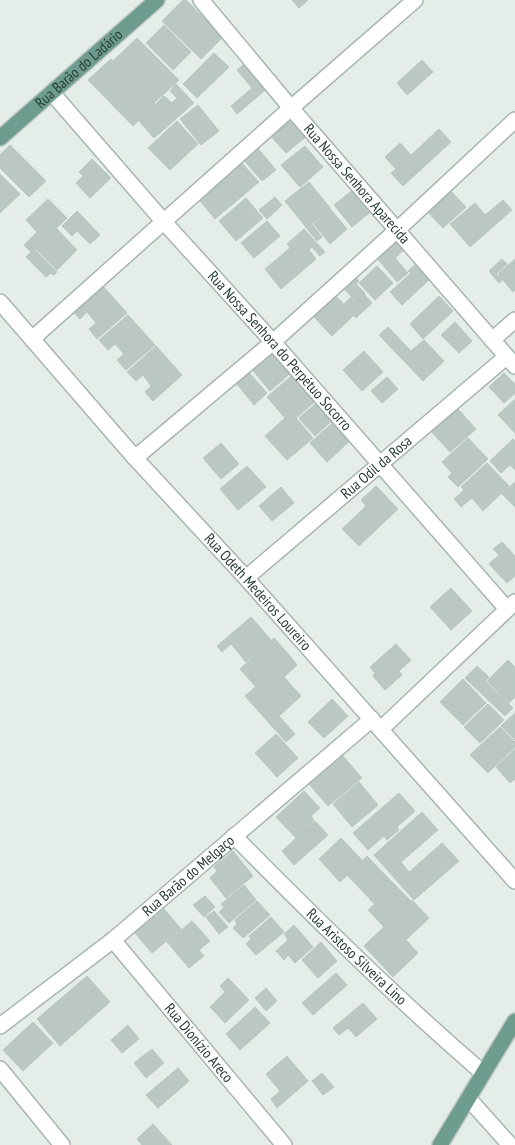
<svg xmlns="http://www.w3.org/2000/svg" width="515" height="1145" font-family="'PT Sans Narrow',sans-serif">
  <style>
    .building { fill: #bac7c2; stroke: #b8c6c0 }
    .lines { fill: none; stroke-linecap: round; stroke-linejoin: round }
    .street-casing { stroke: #a8b5b0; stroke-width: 18 }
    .primary-casing { stroke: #c2c9c7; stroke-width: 18 }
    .street { stroke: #fff; stroke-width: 15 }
    .primary { stroke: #6e9d90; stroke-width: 15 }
    .labels { text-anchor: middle; stroke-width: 4.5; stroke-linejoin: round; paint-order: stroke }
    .street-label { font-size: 15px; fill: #263d36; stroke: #f5f9f7 }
  </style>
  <rect width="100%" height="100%" fill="#e5ede9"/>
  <!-- building -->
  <path class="building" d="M183 0H186L223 37 201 59 162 21Z
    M292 0H308L299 8Z
    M164 25 191 52 173 70 146 43Z
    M137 38 179 80 154 103 113 61Z
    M214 53 229 67 197 98 183 84Z
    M111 59 155 104 133 126 88 80Z
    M249 60 270 86 237 114 231 106 252 88 237 70Z
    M422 60 433 72 407 95 397 83Z
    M176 84 194 103 154 138 139 121 164 96 172 103 177 98 170 91Z
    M198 105 219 131 201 145 180 119Z
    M291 114 308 135 286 153 268 133Z
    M177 121 198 144 170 170 148 148Z
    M439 129 451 142 403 186 391 173 396 169 385 157 400 143 411 155Z
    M10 145 46 181 29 197 0 168V155Z
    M256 146 276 170 262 181 242 158Z
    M305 146 323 167 300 187 281 165Z
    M92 159 111 178 90 198 76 183 83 176 79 172Z
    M240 161 259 182 215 219 197 197Z
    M0 174 20 194 0 213Z
    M309 182 331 209 312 224 322 237 317 241 285 201Z
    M446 186 466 207 443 228 423 207Z
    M355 188 373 210 352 227 334 205Z
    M275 197 282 205 267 219 259 210Z
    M246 198 263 218 236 241 219 221Z
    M48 199 67 218 31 252 24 245 37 232 26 220Z
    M503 200 512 210 470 247 450 224 475 203 485 215Z
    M331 210 347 229 330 244 314 224Z
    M77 211 100 235 90 244 77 231 72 236 62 226Z
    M267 221 280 236 254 258 241 243Z
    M56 228 77 250 57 270 35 248Z
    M304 229 325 252 320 256 312 247 309 250 316 259 281 289 265 269 290 248 287 244Z
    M398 240 406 248 395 258 408 273 397 282 377 258Z
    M34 249 57 272 54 275 51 273 46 277 26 257Z
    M502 259 507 264 496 274 502 280 499 283 489 271Z
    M515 259V290L513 292 498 274Z
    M416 264 430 279 402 305 390 292 411 273 408 271Z
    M377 266 393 283 375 300 359 283Z
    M354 276 359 281 356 284 365 293 356 301 342 287Z
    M101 284 127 313 97 339 89 329 96 323 87 312 80 319 72 310Z
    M333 293 354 315 332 336 311 314Z
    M364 294 372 303 356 318 344 304 351 297 355 302Z
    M439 296 453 311 423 339 410 324Z
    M128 315 155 345 126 370 117 360 124 354 115 344 108 350 99 340Z
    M455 322 472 341 459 353 441 335Z
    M388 327 411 351 424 340 444 361 423 381 379 335Z
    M156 346 182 375 153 401 145 392 151 386 143 375 136 381 127 372Z
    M274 346 294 370 270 391 250 367Z
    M364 351 383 372 362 391 343 370Z
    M246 369 267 393 254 405 236 383Z
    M296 372 319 398 296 418 313 438 287 460 265 436 285 418 267 397Z
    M504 373 515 384V393L504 403 489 387Z
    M387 377 398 389 382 403 371 391Z
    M515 399V433L498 415Z
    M320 400 336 417 315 436 299 418Z
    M457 408 476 429 450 452 431 431Z
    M337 419 354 437 327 462 310 443Z
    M468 438 488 459 458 487 448 477 452 473 442 462Z
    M513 439 515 441V470L510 465 501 473 490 461Z
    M221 443 239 464 221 479 203 458Z
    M487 463 509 486 483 511 472 498 461 507 454 499 464 490 461 487Z
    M247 466 266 487 238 510 220 489Z
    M515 482V507L502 494Z
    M376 486 398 509 359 546 342 529 366 506 361 500Z
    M281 487 294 503 272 521 259 506Z
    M502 542 515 556V576L507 583 489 564 499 555 493 549Z
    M451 588 472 611 451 630 430 607Z
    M251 617 271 640 246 662 231 644 222 652 217 646Z
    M274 638 290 656 256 687 240 669Z
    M396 644 411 660 399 671 402 675 385 690 373 676 375 673 370 667Z
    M290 656 297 665 284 677 301 696 279 716 295 734 286 742 245 696Z
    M508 660 515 667V697L509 703 487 681Z
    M477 666 489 677 485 681 513 708 505 716 465 678Z
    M463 679 486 703 463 725 440 702Z
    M332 699 348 716 324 738 308 722Z
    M488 704 504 720 480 743 464 727Z
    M515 713V740L501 726Z
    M500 727 515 742V747L488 773 470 755Z
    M276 734 298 758 277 777 255 753Z
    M515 749V779L510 783 496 767Z
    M343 756 362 778 328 806 309 784Z
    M359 782 378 805 352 827 333 804Z
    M304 791 320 808 311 816 314 820 296 838 276 817Z
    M399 793 415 811 397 827 399 830 387 840 384 836 368 850 353 833Z
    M422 812 438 830 401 862 409 872 398 882 374 855Z
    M315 821 328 835 294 865 282 851Z
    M341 838 363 861 340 882 319 859Z
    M442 843 459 861 414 900 398 882Z
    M233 851 253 876 226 898 210 878 217 871 214 867Z
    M367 856 390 880 370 899 347 875Z
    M390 880 411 901 384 927 368 910 375 904 369 899Z
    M244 885 256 900 229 923 219 912 224 908 221 904Z
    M205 896 215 907 204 917 193 905Z
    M412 900 429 918 406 940 418 953 393 977 364 946Z
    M257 901 270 915 243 938 233 928 237 924 235 920Z
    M164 909 181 929 152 953 135 933Z
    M214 911 228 927 219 934 206 917Z
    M271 917 284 932 256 955 246 944 251 939 249 936Z
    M192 921 210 941 199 950 204 956 189 968 167 942Z
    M294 925 313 947 295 963 288 955 284 960 276 951 288 940 284 934Z
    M321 942 337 961 318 978 302 960Z
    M336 973 347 985 313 1015 302 1003Z
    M87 976 110 1002 60 1046 37 1019Z
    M228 978 249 1000 225 1023 210 1007 225 992 220 986Z
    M266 988 277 1001 266 1011 255 998Z
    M363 1003 377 1019 356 1037 348 1028 339 1035 333 1028Z
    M255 1007 270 1023 240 1050 226 1034Z
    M33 1022 53 1043 23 1071 3 1050Z
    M128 1025 139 1039 122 1053 111 1040Z
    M152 1049 164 1063 146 1078 134 1063Z
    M287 1056 308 1081 277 1108 271 1099 280 1091 266 1074Z
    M178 1068 189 1081 158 1108 146 1095Z
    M322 1073 334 1087 323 1095 312 1081Z
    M153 1124 172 1145H142L137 1139Z"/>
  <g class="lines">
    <!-- street casing -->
    <g class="street-casing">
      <g id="street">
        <path id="s1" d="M201 0 291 108 515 366"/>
        <path id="s2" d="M52 93 164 222 273 342 507 609"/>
        <path id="s3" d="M0 302 135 458 246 578 515 881"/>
        <path d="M32 339 291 108 415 0"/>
        <path d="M492 340 515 320"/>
        <path d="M135 458 273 342 397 230 515 120"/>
        <path id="s4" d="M246 578 506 357"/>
        <path d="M381 729 515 602"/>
        <path id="s5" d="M234 836C315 918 396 998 483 1073"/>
        <path id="s6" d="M113 940 284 1145"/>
        <path id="s7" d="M0 1026 113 940 372 719"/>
        <path d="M0 1069 62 1145"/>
        <path d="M468 1098 510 1145"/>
      </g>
    </g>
    <!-- primary casing -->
    <g class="primary-casing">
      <g id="primary">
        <path id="s8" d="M0 138 157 0"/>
        <path d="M440 1145 515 1021"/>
      </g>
    </g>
    <!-- street -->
    <use href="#street" class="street"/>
    <!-- primary -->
    <use href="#primary" class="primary"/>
  </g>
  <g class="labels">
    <!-- street labels -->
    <g class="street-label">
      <text dy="5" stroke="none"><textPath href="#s8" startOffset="105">Rua Barão do Ladário</textPath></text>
      <text dy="5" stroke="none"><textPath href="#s1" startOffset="241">Rua Nossa Senhora Aparecida</textPath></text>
      <text dy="5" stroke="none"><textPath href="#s2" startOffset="344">Rua Nossa Senhora do Perpétuo Socorro</textPath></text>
      <text dy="5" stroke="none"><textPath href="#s4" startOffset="171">Rua Odil da Rosa</textPath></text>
      <text dy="5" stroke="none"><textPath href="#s3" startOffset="388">Rua Odeth Medeiros Loureiro</textPath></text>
      <text dy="5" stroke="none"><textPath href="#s7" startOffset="241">Rua Barão do Melgaço</textPath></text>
      <text dy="5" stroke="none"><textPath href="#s5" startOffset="172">Rua Aristoso Silveira Lino</textPath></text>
      <text dy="5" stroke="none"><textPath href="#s6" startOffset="134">Rua Dionízio Areco</textPath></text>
    </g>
  </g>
</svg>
